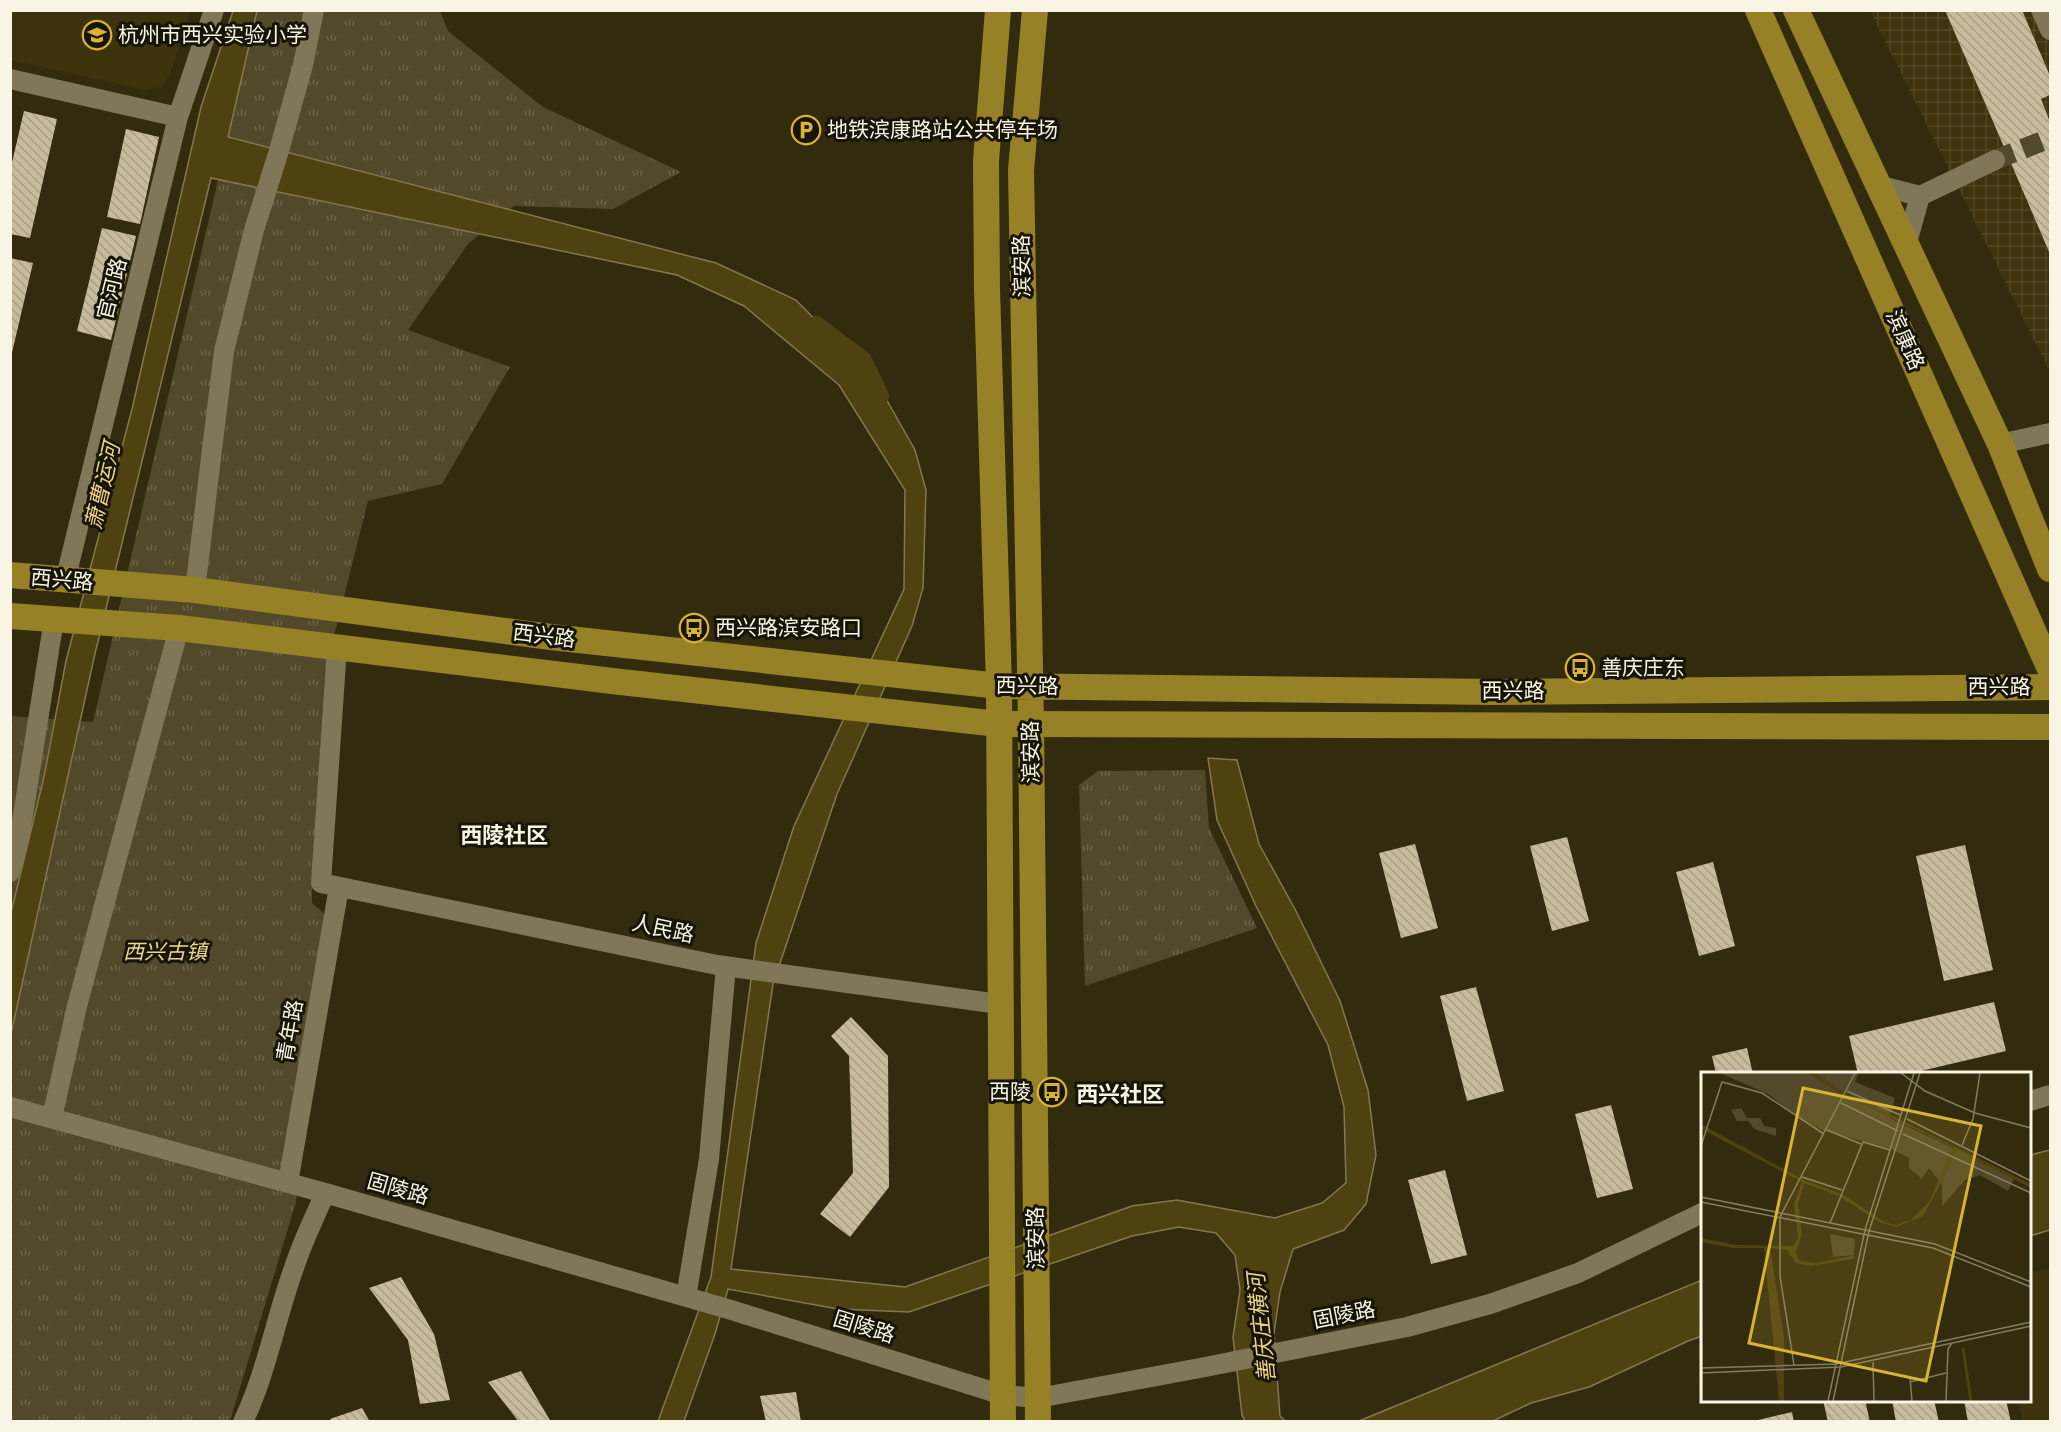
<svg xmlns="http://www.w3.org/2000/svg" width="2061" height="1432" font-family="Georgia,'Noto Sans SC',serif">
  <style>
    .built { fill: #3d330d }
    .industrial { fill: url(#industrial-grid) }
    .park { fill: url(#park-tufts) }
    .water { fill: #4f4211; stroke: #827750; stroke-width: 1.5 }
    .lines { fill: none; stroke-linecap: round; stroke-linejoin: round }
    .canal { stroke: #4f4211; stroke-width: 18 }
    .building { fill: url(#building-back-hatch) }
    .minor-tunnel { stroke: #51492e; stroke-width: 20; stroke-dasharray: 20 10; stroke-linecap: butt }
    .minor { stroke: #807758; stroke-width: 20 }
    .major { stroke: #978126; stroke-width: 26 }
    .labels { text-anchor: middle; stroke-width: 6; stroke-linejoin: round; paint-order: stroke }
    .poi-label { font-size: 21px; fill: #f9f4e3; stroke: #171408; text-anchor: start }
    .street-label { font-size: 21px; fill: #f9f4e3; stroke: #171408 }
    .park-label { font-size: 21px; font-style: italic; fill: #edd68b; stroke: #171408 }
    .water-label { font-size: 22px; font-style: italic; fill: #ead388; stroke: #171408 }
    .neighbourhood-label { font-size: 22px; font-weight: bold; fill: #f9f4e3; stroke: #171408 }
    .inset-river { fill: none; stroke: #4f4211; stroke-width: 3 }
    .inset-road { fill: none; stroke: #827b63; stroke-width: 1.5 }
    .view { fill: #d7b434; fill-opacity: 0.15; stroke: #d7b434; stroke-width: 3 }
    .inset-edge { fill: none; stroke: #f9f4e3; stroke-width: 3 }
  </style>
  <defs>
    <pattern id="industrial-grid" width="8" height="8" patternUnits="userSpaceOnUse" patternTransform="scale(1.5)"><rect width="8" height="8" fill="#3d330d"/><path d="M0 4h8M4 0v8" fill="none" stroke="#504724"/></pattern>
    <pattern id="park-tufts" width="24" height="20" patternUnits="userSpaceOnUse" patternTransform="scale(1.5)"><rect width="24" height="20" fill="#52492b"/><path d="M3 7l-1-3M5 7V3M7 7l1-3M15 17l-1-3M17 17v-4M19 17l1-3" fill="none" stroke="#6c644a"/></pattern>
    <pattern id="building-back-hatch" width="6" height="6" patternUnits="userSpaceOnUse" patternTransform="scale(1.5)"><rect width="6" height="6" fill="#c6bc9c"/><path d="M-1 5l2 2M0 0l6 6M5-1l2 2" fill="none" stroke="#a79f86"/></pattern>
  </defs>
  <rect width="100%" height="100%" fill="#332b0e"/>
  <!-- built -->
  <path class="built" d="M11 10H191V11L170 74 162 87 145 90 11 60Z
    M2050 1268V1421H2023L2018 1401 2030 1400V1273Z"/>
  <!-- industrial -->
  <path class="industrial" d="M1870 11H2050V372Z"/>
  <!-- park -->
  <path class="park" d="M257 11H440L448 31 543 107 681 172 613 209 514 206 468 244 408 330 510 367 442 484 368 501 325 672 312 887V903L326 915 314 1013 296 1202 230 1421H11L10 716 93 722Z
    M1205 770 1209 828 1257 928 1085 986 1079 785 1098 771Z"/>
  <!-- water -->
  <path class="water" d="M233 11H257L228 137 716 263 796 300 877 383 915 450 926 490 923 588 912 626 837 794 773 984 731 1269 905 1287 1132 1206 1177 1200 1275 1218 1322 1203 1346 1183 1344 1107 1328 1045 1256 906 1217 820 1208 758 1237 760 1259 844 1296 911 1340 1001 1368 1090 1376 1155 1366 1204 1344 1230 1293 1249 1280 1292 1274 1333 1280 1416 1285 1421H1245L1242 1415 1233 1337 1240 1290 1235 1255 1216 1233 1179 1227 1132 1236 909 1312 838 1309 728 1289 715 1334 684 1421H658L711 1277 756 943 794 826 904 589 905 490 839 385 744 306 677 275 211 178 94 658 11 1034V913L44 777 66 661 132 409 201 107Z
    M2050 1150V1230L2030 1236V1155Z
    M1702 1280V1336L1688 1341 1589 1387 1531 1403 1493 1421H1359Z"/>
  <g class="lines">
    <!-- canal -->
    <path class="canal" d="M816 325 863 360 880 396"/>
  </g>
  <!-- building -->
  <path class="building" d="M1945 10H2022L2050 76V95L2041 99 2050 122V254Z
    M24 111 57 119 30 238 10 234V171Z
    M126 129 159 137 140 224 107 217Z
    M102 228 136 236 111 340 77 331Z
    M10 258 33 263 11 357H10Z
    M1567 837 1589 921 1552 931 1530 846Z
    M1415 844 1438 928 1401 938 1379 853Z
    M1965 845 1993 970 1944 981 1916 856Z
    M1713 862 1735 946 1699 956 1676 872Z
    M1476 987 1504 1091 1467 1101 1440 996Z
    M1994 1002 2006 1051 1908 1074H1858L1849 1036Z
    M851 1017 888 1056 889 1187 850 1237 820 1214 853 1173 849 1056 831 1036Z
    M1747 1048 1753 1074H1716L1712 1056Z
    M1611 1105 1633 1189 1597 1198 1575 1114Z
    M1445 1170 1467 1255 1431 1264 1408 1180Z
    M401 1277 434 1334 450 1400 420 1404 408 1340 369 1288Z
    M521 1371 551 1422H519L488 1382Z
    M796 1392 801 1422H766L760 1396Z
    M1823 1400H1865L1870 1422H1828Z
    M1892 1400H1934L1939 1422H1896Z
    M1964 1400H2006L2011 1422H1968Z
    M362 1408 370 1422H332L330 1419Z
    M1792 1412 1794 1422H1754V1421Z"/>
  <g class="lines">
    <!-- minor-tunnel -->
    <path class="minor-tunnel" d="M1995 160 2050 138"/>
    <!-- minor -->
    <path class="minor" d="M2041 10 2050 30
      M10 79 178 117
      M1877 185 1920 196 1995 160
      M1906 246 1920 196
      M2000 444 2050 433
      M65 581 178 117 214 10
      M195 590 224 351 254 230 278 154 303 65 314 10
      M337 647 321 883 717 965 999 1004
      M10 872 20 834 54 619
      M2030 1101 2050 1095
      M10 1107 325 1193 728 1309 1003 1395 1038 1398 1200 1368 1407 1327 1490 1304 1578 1273 1702 1213
      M52 1118 77 1006 179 628
      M288 1183 339 887
      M686 1297 709 1159 726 966
      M243 1422C267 1372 276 1316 295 1265 303 1240 315 1217 325 1193"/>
    <!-- major -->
    <path class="major" d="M998 10 986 161 987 289 999 686 1003 1422
      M1035 10 1021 170 1031 724 1038 1422
      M1758 10 2050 669
      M1796 10 2000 444 2050 569
      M10 575 195 590 551 637 999 686 1495 692 2050 687
      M10 616 179 628 612 681 998 724 2050 727"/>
  </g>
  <!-- icons -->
  <defs>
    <g id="school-ring" transform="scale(1.5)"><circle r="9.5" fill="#171408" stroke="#d7b434" stroke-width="1.5"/><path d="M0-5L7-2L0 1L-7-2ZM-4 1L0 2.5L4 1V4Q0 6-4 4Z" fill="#d7b434"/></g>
    <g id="parking-ring" transform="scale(1.5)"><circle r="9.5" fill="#171408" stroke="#d7b434" stroke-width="1.5"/><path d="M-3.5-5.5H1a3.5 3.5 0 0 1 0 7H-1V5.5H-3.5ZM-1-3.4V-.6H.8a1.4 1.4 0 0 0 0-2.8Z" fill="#d7b434"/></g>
    <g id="bus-ring" transform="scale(1.5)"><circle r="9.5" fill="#171408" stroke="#d7b434" stroke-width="1.5"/><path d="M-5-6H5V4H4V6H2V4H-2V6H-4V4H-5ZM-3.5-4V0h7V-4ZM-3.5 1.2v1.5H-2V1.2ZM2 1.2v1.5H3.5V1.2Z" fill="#d7b434"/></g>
  </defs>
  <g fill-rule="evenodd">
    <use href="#school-ring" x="97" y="35"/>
    <use href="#parking-ring" x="806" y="130"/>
    <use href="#bus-ring" x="694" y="628"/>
    <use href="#bus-ring" x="1580" y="668"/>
    <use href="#bus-ring" x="1052" y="1092"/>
  </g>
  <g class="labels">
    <!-- poi labels -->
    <g class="poi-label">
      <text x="118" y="42">杭州市西兴实验小学</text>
      <text x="827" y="137">地铁滨康路站公共停车场</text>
      <text x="715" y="635">西兴路滨安路口</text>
      <text x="1601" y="675">善庆庄东</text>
      <text x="1031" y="1099" text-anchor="end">西陵</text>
    </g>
    <!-- street labels -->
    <g class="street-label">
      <text transform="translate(1022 266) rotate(-91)" y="7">滨安路</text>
      <text transform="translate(112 289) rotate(-76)" y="7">官河路</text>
      <text transform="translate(1905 340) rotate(66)" y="7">滨康路</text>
      <text transform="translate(62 580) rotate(5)" y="7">西兴路</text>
      <text transform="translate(544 636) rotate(7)" y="7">西兴路</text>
      <text transform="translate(1027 686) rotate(1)" y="7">西兴路</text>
      <text x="1999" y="694">西兴路</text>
      <text x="1513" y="698">西兴路</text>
      <text transform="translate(1031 752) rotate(-91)" y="7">滨安路</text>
      <text transform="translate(663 929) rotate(12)" y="7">人民路</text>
      <text transform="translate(290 1031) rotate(-80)" y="7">青年路</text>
      <text transform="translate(398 1189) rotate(16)" y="7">固陵路</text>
      <text transform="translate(1036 1238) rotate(-91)" y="7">滨安路</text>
      <text transform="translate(1344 1315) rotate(-11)" y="7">固陵路</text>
      <text transform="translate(864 1327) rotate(17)" y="7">固陵路</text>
    </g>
    <!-- park labels -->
    <g class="park-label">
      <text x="165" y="959">西兴古镇</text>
    </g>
    <!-- water labels -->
    <g class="water-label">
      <text transform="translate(102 486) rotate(-77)" y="8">萧曹运河</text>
      <text transform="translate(1261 1328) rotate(-96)" y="8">善庆庄横河</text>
    </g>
    <!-- neighbourhood labels -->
    <g class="neighbourhood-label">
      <text x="504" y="843">西陵社区</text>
      <text x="1120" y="1102">西兴社区</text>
    </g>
  </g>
  <!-- overview -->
  <g transform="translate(1701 1072)">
    <rect width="330" height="330" fill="#332b0e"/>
    <path d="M19 1H158L154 10 194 26 188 46 314 105 307 119 279 103 264 108 241 134V112L228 96 221 107 208 96V86L188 76 123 59 89 40 69 23ZM40 36 46 46H59L63 54 75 56V64L53 57 47 49H36L30 38ZM129 162 154 167 153 183 132 185Z" fill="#52492b"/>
    <path d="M106 1H115L141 19 330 112V116L257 79 222 144 195 155 178 150 138 124 103 111 97 132 101 162 95 180 98 189 115 191 154 183 153 187 109 194 95 191 86 178 69 176 83 265V329H78L63 176H32L0 170V166L35 173 92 174 97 167 93 132 101 110 2 58 0 52 103 108 143 123 183 150 195 153 210 148 228 130 252 75 147 26Z" fill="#4f4211"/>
    <path class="inset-river" d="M262 276 270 329"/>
    <path class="inset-road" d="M200 1 224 19 274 41 330 56M146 19 199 43M140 31 197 59M206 47 330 109M126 58 160 72M202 62 330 121M261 73 272 47 279 1M0 74 21 10 61 21 123 62M101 105 141 118M0 125 234 172 330 210M0 130 232 176 330 215M129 151 162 70 189 78M0 183 1 329M172 290 173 329M93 293 79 204V145L154 1M0 296 135 292 330 250M0 301 140 295 330 254M209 306 211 329M209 310 245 301M127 329 164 158 213 1M132 329 168 159 219 1M245 329 247 277 251 271"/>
    <path class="view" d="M102 16 280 54 225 309 48 271Z"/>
    <rect width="330" height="330" class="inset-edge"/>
  </g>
  <!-- border -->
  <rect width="2061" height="1432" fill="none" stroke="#f9f4e3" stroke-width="24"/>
</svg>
